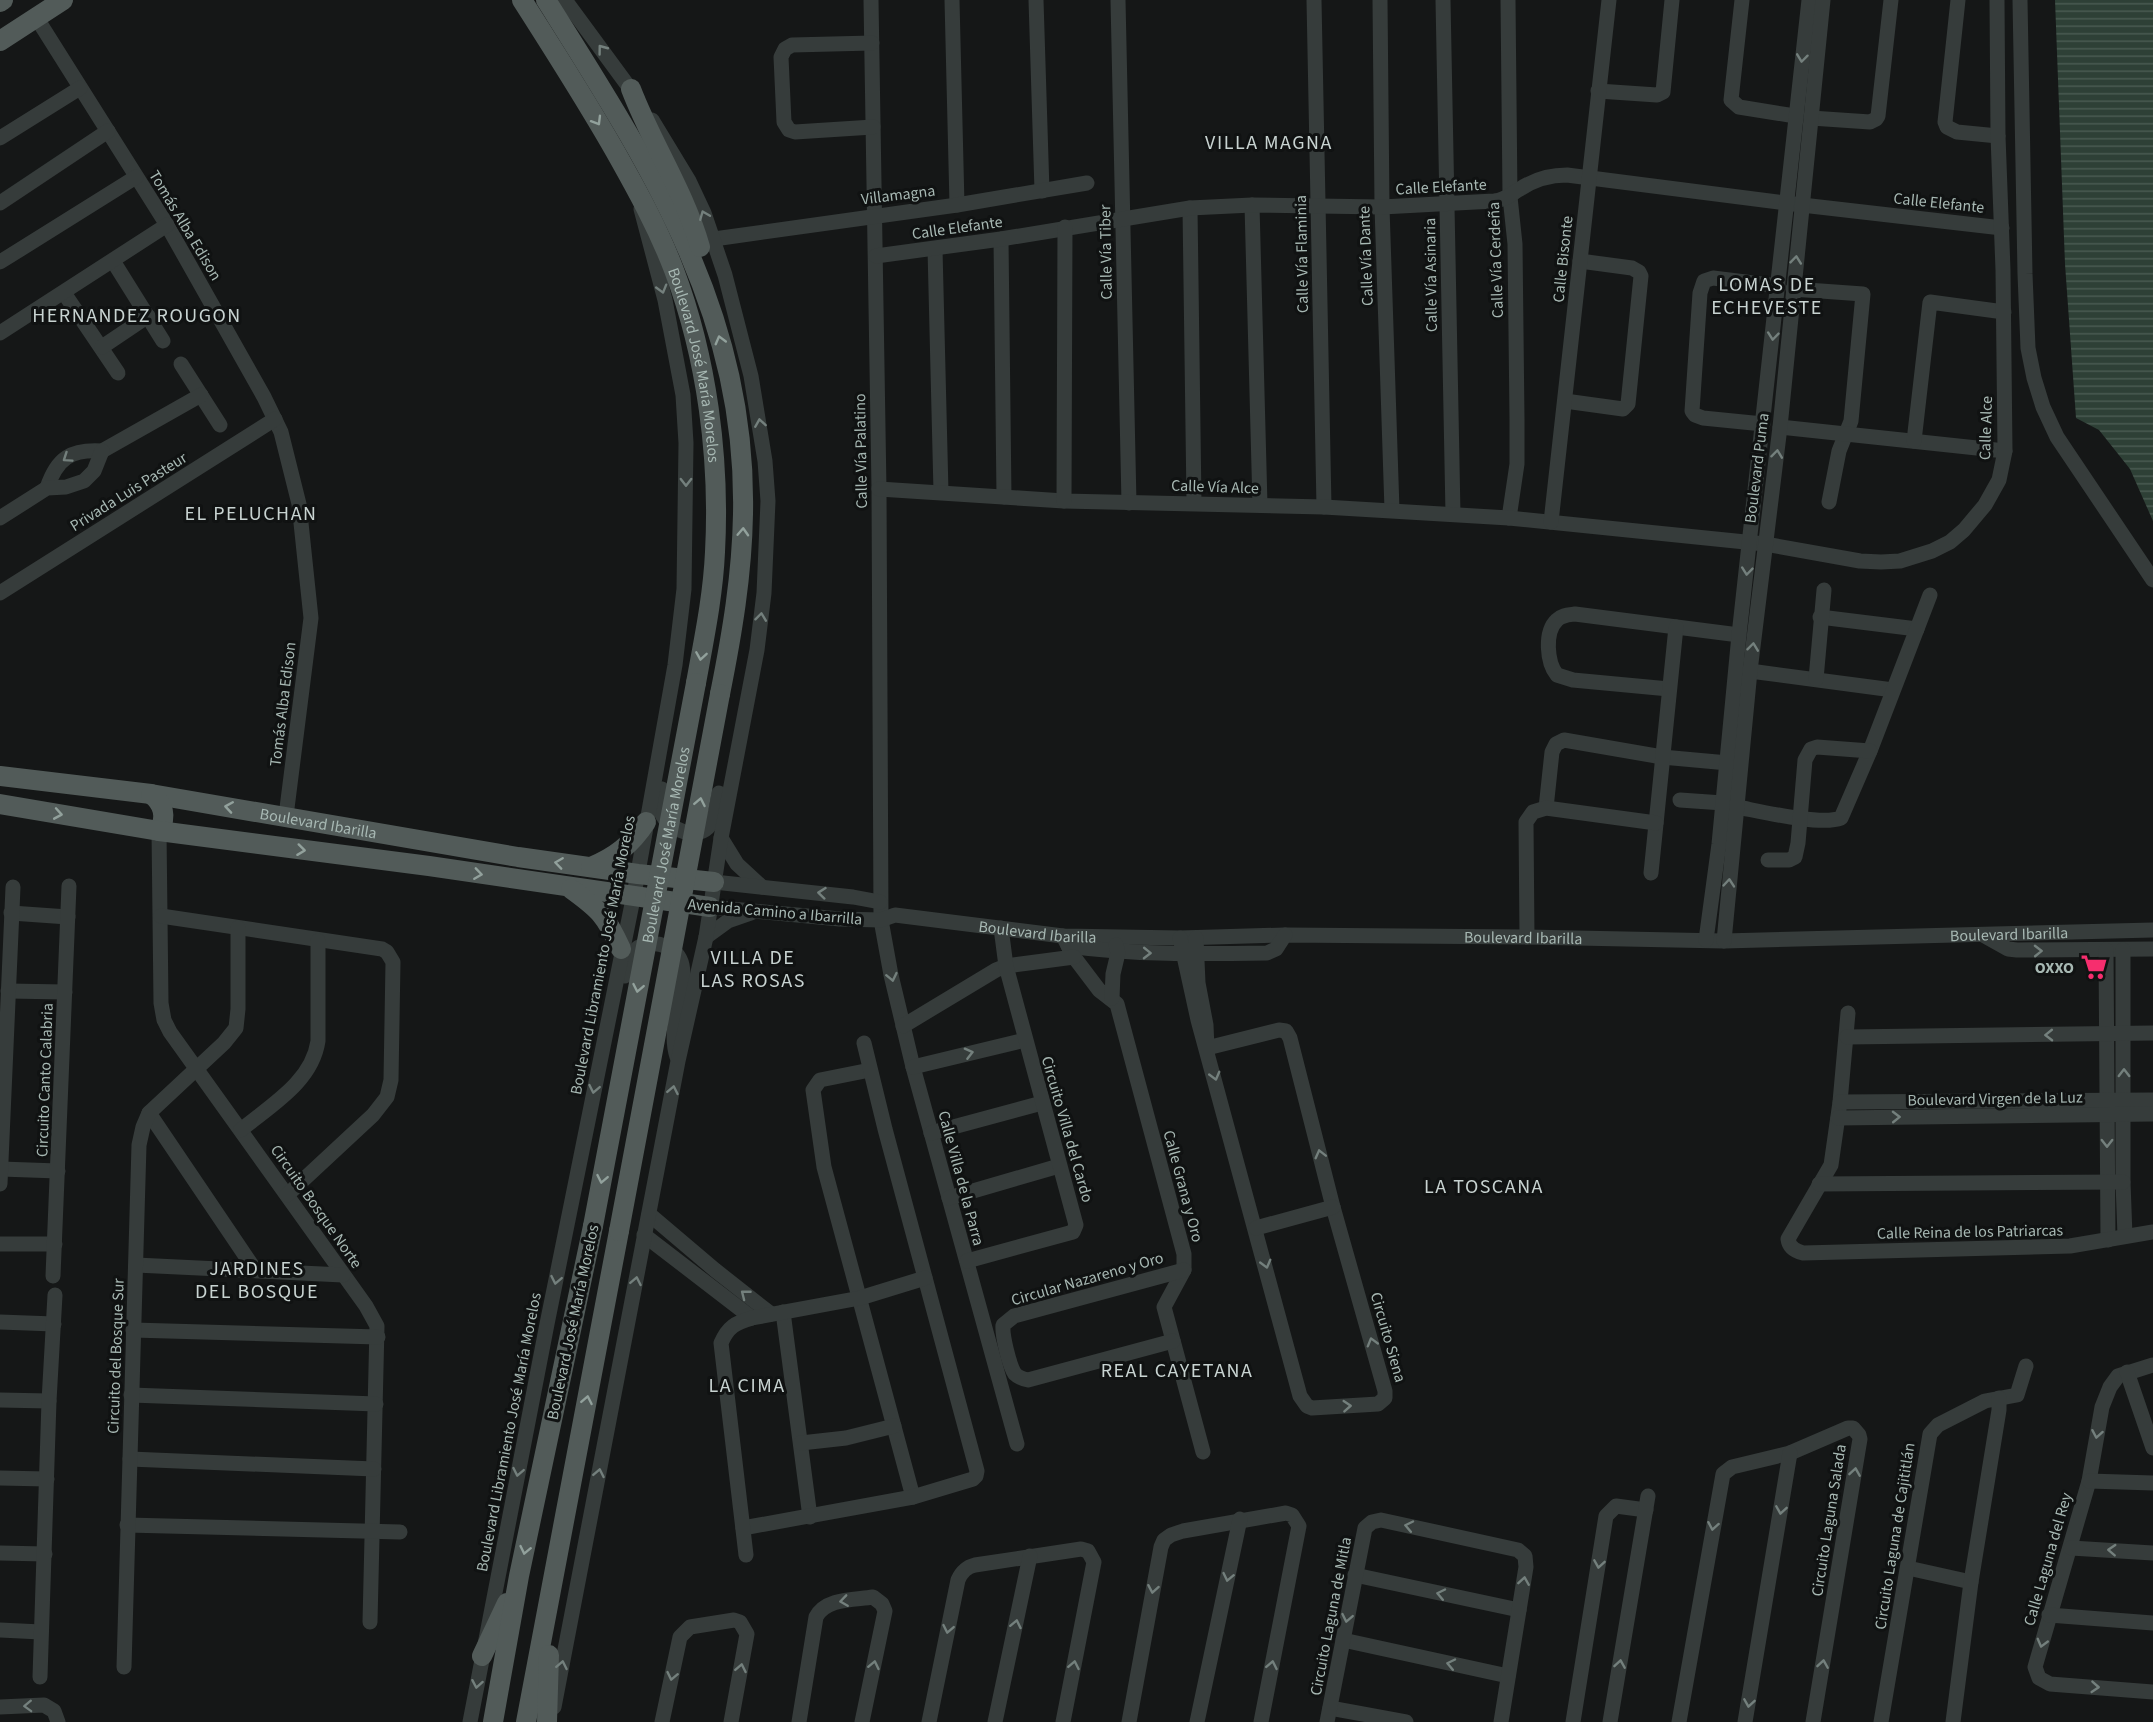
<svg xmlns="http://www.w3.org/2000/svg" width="2153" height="1722" font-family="'Source Sans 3',sans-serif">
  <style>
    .water { fill: url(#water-rules) }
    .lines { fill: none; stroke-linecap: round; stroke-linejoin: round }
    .minor { stroke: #363c3b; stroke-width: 15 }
    .major { stroke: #525b59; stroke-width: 20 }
    .major-bridge { stroke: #525b59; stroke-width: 20 }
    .oneway { stroke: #74807d }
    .oneway2 { stroke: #92a19c }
    .labels { text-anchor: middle; stroke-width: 6; stroke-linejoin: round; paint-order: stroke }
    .street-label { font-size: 16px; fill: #a7b8b3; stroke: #101212 }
    .poi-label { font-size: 16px; font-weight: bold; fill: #a7b8b3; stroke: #101212; text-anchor: end }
    .quarter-label { font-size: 20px; letter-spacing: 1.5px; fill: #c8d3d1; stroke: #101212 }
  </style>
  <defs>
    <pattern id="water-rules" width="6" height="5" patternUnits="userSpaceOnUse" patternTransform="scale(1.5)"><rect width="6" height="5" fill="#2e4036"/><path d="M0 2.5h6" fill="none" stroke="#495a51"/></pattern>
  </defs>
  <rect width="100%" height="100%" fill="#151717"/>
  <!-- water -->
  <path class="water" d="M2055 0H2153V521L2130 469 2099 430 2076 418 2065 264Z"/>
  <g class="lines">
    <!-- minor -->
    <g class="minor">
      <path d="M565 0 637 98"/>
      <path d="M871 0 879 489 881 920 891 975 913 1067 1017 1444"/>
      <path d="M952 0 957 205"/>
      <path d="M1036 0 1042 191"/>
      <path d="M1118 0 1129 503"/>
      <path d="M1314 0 1324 507"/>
      <path d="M1380 0 1382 207 1392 510"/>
      <path d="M1443 0 1453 514"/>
      <path d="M1508 0 1510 197 1515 244 1517 419V464L1509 518"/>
      <path d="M1742 0 1731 100 1739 107 1795 116"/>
      <path d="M1958 0 1945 122 1947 127 1957 132 1998 136"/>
      <path d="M2020 0 2025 274 2028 348 2034 378 2043 407 2057 437 2153 580"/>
      <path d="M36 17 167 225 264 397 281 432 299 504 311 618 286 816"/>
      <path d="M872 43 792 45 785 49 781 57 784 122 789 130 795 132 873 127"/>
      <path d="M1598 91 1657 95 1663 92 1672 0"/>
      <path d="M1811 118 1870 122 1876 119 1878 116 1891 0"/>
      <path d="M0 138 80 88"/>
      <path d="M0 203 108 131"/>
      <path d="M1252 205 1260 505"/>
      <path d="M1190 208 1194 502"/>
      <path d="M714 239 957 205 1087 183"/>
      <path d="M1001 239 1004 497"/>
      <path d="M935 249 941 492"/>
      <path d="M876 256 1001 239 1190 208 1252 205 1382 207 1494 201C1506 200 1511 194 1520 189 1535 179 1550 175 1567 175L1802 205 2002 228"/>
      <path d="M113 261 163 341"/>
      <path d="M0 262 136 177"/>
      <path d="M1793 289 1863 294 1851 421 1839 451 1829 502"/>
      <path d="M64 293 118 373"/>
      <path d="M0 333 167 225"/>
      <path d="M102 347 148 316"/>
      <path d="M181 364 220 425"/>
      <path d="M1565 401 1623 409 1628 404 1641 276 1639 272 1632 268 1580 261"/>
      <path d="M1763 424 1703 418 1695 415 1692 411 1700 293 1704 281 1713 278 1778 286"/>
      <path d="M1780 427 2005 451"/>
      <path d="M1914 441 1930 302 2004 312"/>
      <path d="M47 488C57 458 71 449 102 451L201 395"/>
      <path d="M879 489 1064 501 1324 507 1509 518 1765 544 1860 561 1881 562 1900 561 1932 551 1950 542 1964 530 1985 505 1999 480 2005 451 2003 270 1998 136 1997 0"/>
      <path d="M1064 501 1065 227"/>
      <path d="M0 518 47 488 66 487 84 481 94 471 102 451"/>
      <path d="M1551 522 1609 0"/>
      <path d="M0 593 275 419"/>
      <path d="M1820 617 1917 629"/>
      <path d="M1750 671 1893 690"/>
      <path d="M1816 679 1824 590"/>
      <path d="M1669 689 1573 680 1557 675C1547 663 1544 632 1557 620 1562 615 1568 615 1575 614L1739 635"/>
      <path d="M662 789C661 797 658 805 661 812 668 830 698 842 710 825 716 816 717 803 719 793"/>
      <path d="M1680 800 1723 803"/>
      <path d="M1737 807C1759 811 1821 826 1841 818L1870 751 1930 595"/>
      <path d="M1546 808 1552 752 1556 744 1564 740 1662 757 1728 763"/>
      <path d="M159 831 161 1003 164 1020 170 1032 366 1306 377 1326 370 1622"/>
      <path d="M721 838 737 864 762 887"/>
      <path d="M1768 860H1789L1795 857 1798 843 1805 760 1811 749 1817 747 1870 751"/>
      <path d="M1651 873 1676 627"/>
      <path d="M714 882 853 897 880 902"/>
      <path id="s1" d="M710 907 840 919 881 920 895 915 1063 936 1180 938 1285 935 1527 937 1724 941 2153 930"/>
      <path d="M11 913 68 917"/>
      <path d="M161 916 382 949 387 952 393 962 391 1080 387 1097 373 1115 287 1195"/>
      <path d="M1983 935 2008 949 2017 950 2153 949"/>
      <path d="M1063 936 1074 957 1099 990 1117 1004 1184 1254V1270L1164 1307 1203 1452"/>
      <path d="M706 937 728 921 751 913"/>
      <path d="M1527 937 1526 822 1533 812 1546 808 1656 823"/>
      <path d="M1180 938 1198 1020 1300 1396 1307 1406 1312 1408 1378 1404 1385 1398V1391L1333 1207 1290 1038 1286 1031 1279 1030 1207 1048 1206 1025 1198 983 1196 938"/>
      <path d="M1706 940 1719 844 1739 635 1809 0"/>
      <path d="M1724 941 1750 671 1780 427 1823 0"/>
      <path d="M1068 946C1134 955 1200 954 1267 953L1276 949 1285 935"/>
      <path d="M2106 950 2108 1240"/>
      <path d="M2123 950V1182L2125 1236"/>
      <path d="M625 976C627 967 628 956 635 950 648 938 673 944 680 959 691 981 666 1024 677 1057"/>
      <path d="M8 991 65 992"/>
      <path d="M1112 998 1113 974 1118 953 1116 945"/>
      <path d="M1848 1013 1840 1102 1831 1165 1788 1239C1789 1247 1795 1251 1803 1253L2070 1246 2153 1232"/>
      <path d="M903 1026 996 970 1006 966 1074 957"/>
      <path d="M1847 1037 2153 1033"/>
      <path d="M913 1067 1025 1040"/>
      <path d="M870 1070 820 1080 813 1090 824 1167 913 1497"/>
      <path d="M1840 1102 2153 1100"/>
      <path d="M149 1113 255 1270"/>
      <path d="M1838 1118 2153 1114"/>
      <path d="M241 1130C271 1105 312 1082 318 1041V941"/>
      <path d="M931 1133 1042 1103"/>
      <path d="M1 1169 58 1171"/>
      <path d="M0 1184 13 887"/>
      <path d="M1819 1184 2123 1182"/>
      <path d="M949 1198 1059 1166"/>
      <path d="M649 1214 715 1270 771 1314"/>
      <path d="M1256 1228 1333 1207"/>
      <path d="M644 1235 752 1318"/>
      <path d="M0 1244H55"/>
      <path d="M967 1261 1073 1232 1076 1225 1006 966 1001 928"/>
      <path d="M136 1265 343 1275"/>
      <path d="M53 1276 69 886"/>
      <path d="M783 1312 810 1517"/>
      <path d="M0 1322 54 1324"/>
      <path d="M133 1330 378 1337"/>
      <path d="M1173 1341 1028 1380C1023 1379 1019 1378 1015 1374 1009 1365 1002 1335 1003 1325L1014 1316 1184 1270"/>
      <path d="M2153 1365 2118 1376 2110 1387 2102 1407 2089 1481 2035 1667 2039 1678 2050 1684 2153 1692"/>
      <path d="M2127 1372 2153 1448"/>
      <path d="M131 1395 376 1404"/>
      <path d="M0 1400 49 1401"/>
      <path d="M801 1443 846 1438 894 1426"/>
      <path d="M130 1459 374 1469"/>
      <path d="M0 1478 47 1479"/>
      <path d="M2089 1481 2153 1483"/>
      <path d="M127 1525 400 1532"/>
      <path d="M743 1528 913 1497 973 1479 976 1476 977 1471 885 1129 864 1043"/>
      <path d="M2071 1548 2153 1553"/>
      <path d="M0 1553 45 1554"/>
      <path d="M746 1555 721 1343C728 1327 735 1323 752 1318L860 1298 925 1278"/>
      <path d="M1908 1568 1971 1582"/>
      <path d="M1355 1575 1519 1610"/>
      <path d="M2049 1615 2153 1623"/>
      <path d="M0 1630 41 1632"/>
      <path d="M1343 1640 1508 1676"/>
      <path d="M124 1667 139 1145 143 1127 149 1113 224 1043 236 1028 238 1009V928"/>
      <path d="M40 1677 49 1401 55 1295"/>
      <path d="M0 1707 44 1705 54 1711 58 1722"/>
      <path d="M554 1707 678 1061 706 937 721 838 757 650 764 593 768 501 765 461 751 376 725 275 704 213 689 181 652 120"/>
      <path d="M1330 1708 1406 1722"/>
      <path d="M470 1722 547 1324 635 889 675 665 684 589 686 443 683 395 665 300 641 209"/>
      <path d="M662 1722 680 1637 690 1627 734 1620 740 1622 747 1634 731 1722"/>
      <path d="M799 1722 816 1617C826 1598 854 1600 873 1597L882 1604 885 1611 862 1722"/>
      <path d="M929 1722 958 1580C962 1571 967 1567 975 1565L1081 1549 1088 1551 1094 1562 1063 1722"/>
      <path d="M995 1722 1030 1556"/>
      <path d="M1129 1722 1161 1547 1164 1540 1171 1535 1183 1531 1286 1513 1292 1515 1299 1526 1261 1722"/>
      <path d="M1197 1722 1240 1519"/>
      <path d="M1327 1722 1365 1528 1372 1522 1381 1520 1518 1550 1525 1556 1526 1567 1501 1722"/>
      <path d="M1573 1722 1606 1516 1616 1506 1646 1510"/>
      <path d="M1610 1722 1648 1496"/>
      <path d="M1679 1722 1723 1474 1732 1467 1790 1453 1848 1428H1853L1859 1435 1860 1439 1813 1722"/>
      <path d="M1745 1722 1790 1453"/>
      <path d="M1881 1722 1930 1434 1938 1425 1985 1401 2017 1395 2026 1366"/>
      <path d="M1953 1722 1971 1582 1999 1410V1398"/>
    </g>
    <!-- major -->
    <g class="major">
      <path id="s2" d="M522 0C554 50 586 100 615 151 637 190 658 228 674 270 707 358 720 458 715 552 713 596 704 639 696 683"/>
      <path d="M546 0C649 164 747 312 743 514 742 575 732 634 720 694"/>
      <path d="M0 2 3 0"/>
      <path d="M0 41 63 0"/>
      <path d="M631 89C652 144 684 191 700 247"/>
      <path id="s3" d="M0 776 151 794 518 857 638 874 714 882"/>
      <path d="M151 794C164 804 167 817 159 831"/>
      <path d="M0 804 159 831 429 866 710 907"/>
      <path d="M591 867C615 857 631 845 646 822"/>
      <path d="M571 889C600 910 606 916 621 949"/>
      <path d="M482 1656 507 1603"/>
      <path d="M493 1722 519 1576 593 1226"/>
      <path d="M526 1722 619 1231"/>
      <path d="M547 1722 549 1655"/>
    </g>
    <!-- major-bridge -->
    <g class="major-bridge">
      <path id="s4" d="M593 1226 696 683"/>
      <path d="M619 1231 720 694"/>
    </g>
  </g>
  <!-- one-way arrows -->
  <defs><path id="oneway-chevron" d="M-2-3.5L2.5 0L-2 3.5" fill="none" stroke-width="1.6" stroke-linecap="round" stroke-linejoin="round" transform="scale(1.5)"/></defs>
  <g class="oneway">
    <use href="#oneway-chevron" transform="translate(602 49) rotate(-127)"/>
    <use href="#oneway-chevron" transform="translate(1802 58) rotate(97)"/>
    <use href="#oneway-chevron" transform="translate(704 215) rotate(-112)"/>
    <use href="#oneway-chevron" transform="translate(1796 260) rotate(-84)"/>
    <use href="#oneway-chevron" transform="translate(662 289) rotate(74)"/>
    <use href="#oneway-chevron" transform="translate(1773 336) rotate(96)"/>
    <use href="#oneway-chevron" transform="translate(760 423) rotate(-99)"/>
    <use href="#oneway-chevron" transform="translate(1777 454) rotate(-83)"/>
    <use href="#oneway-chevron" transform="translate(67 458) rotate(146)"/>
    <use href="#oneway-chevron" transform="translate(686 482) rotate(90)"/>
    <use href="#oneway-chevron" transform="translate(1747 571) rotate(96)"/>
    <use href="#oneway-chevron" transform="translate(761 617) rotate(-83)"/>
    <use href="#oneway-chevron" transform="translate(1753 647) rotate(-83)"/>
    <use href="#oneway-chevron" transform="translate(1729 883) rotate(-85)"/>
    <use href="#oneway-chevron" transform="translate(822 893) rotate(-174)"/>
    <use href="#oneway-chevron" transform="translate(2038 951) rotate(-1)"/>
    <use href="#oneway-chevron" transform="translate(1147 953) rotate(1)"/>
    <use href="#oneway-chevron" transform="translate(892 977) rotate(78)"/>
    <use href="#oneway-chevron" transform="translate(2049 1035) rotate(179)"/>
    <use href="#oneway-chevron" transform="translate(969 1053) rotate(-14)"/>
    <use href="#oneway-chevron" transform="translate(2124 1073) rotate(-90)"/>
    <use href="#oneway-chevron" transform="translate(1215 1076) rotate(75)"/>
    <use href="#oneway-chevron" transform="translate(594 1089) rotate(101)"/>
    <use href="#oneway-chevron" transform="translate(673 1090) rotate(-79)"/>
    <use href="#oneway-chevron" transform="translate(1896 1117) rotate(-1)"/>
    <use href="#oneway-chevron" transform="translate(2107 1143) rotate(90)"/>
    <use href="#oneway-chevron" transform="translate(1320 1154) rotate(-104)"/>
    <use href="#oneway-chevron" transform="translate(1266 1264) rotate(75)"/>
    <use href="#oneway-chevron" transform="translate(556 1280) rotate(101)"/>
    <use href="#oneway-chevron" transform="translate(636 1281) rotate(-79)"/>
    <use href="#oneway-chevron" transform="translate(745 1294) rotate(-142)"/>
    <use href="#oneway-chevron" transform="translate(1372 1342) rotate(-106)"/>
    <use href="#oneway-chevron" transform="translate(1347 1406) rotate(-4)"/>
    <use href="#oneway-chevron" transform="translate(2097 1434) rotate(100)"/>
    <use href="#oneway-chevron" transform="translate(518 1472) rotate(101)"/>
    <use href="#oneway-chevron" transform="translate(1855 1472) rotate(-81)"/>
    <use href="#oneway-chevron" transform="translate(599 1473) rotate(-79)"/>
    <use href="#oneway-chevron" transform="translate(1781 1510) rotate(99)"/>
    <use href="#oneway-chevron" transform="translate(1409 1526) rotate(-168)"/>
    <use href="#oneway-chevron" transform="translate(1713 1526) rotate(100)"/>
    <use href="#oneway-chevron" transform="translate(2112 1550) rotate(-177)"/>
    <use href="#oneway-chevron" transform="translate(1599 1564) rotate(99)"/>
    <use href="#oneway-chevron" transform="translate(1228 1577) rotate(102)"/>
    <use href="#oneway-chevron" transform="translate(1524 1581) rotate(-81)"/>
    <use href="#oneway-chevron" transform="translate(1153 1589) rotate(100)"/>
    <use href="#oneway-chevron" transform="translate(1441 1594) rotate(-168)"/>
    <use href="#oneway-chevron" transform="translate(844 1601) rotate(172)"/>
    <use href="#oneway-chevron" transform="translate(1347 1618) rotate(101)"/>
    <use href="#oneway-chevron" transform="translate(1016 1624) rotate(-78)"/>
    <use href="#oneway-chevron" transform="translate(948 1629) rotate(101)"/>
    <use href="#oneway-chevron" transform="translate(2042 1643) rotate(105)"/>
    <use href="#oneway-chevron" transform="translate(1451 1664) rotate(-168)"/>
    <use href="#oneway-chevron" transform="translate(1620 1664) rotate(-81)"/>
    <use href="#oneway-chevron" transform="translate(1823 1664) rotate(-81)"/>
    <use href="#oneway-chevron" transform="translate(562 1665) rotate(-79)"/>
    <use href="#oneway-chevron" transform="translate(874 1665) rotate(-78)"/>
    <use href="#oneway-chevron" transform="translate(1074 1665) rotate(-79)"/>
    <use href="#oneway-chevron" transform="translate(1272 1665) rotate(-79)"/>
    <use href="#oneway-chevron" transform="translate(741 1668) rotate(-79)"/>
    <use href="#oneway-chevron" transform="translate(672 1676) rotate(102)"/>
    <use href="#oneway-chevron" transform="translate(477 1684) rotate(100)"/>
    <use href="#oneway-chevron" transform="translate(2095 1687) rotate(4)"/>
    <use href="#oneway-chevron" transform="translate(1749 1703) rotate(99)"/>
    <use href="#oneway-chevron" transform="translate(28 1706) rotate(178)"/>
  </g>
  <g class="oneway2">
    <use href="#oneway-chevron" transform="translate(597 121) rotate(59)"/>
    <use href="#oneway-chevron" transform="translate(720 340) rotate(-105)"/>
    <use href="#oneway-chevron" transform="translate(743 532) rotate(-87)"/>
    <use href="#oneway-chevron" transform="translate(701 656) rotate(99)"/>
    <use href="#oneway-chevron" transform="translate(700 802) rotate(-79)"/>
    <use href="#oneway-chevron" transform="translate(229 807) rotate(-171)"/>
    <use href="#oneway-chevron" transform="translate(58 814) rotate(10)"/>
    <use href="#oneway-chevron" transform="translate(301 850) rotate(7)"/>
    <use href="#oneway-chevron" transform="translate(559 863) rotate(-172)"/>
    <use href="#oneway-chevron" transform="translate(478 874) rotate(8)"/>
    <use href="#oneway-chevron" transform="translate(638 988) rotate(101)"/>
    <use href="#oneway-chevron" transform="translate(602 1179) rotate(101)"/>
    <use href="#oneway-chevron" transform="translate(587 1400) rotate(-79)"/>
    <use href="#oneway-chevron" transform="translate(525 1550) rotate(102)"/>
  </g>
  <!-- icons -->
  <defs>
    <g id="supermarket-bare" transform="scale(2.07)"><path d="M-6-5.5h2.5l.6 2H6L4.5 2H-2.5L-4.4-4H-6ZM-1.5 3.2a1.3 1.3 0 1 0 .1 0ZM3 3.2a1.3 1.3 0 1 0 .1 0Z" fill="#f62e6e" stroke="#101212" stroke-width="2.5" paint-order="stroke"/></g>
  </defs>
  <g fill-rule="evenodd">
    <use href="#supermarket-bare" x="2094" y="967"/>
  </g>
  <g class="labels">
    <!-- street labels -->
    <g class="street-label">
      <text transform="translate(1441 186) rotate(-3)" y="6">Calle Elefante</text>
      <text transform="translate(898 194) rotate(-7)" y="6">Villamagna</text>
      <text transform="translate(1939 202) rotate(6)" y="6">Calle Elefante</text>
      <text transform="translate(186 225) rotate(59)" y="6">Tomás Alba Edison</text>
      <text transform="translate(957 227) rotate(-8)" y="6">Calle Elefante</text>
      <text transform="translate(1105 252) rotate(-91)" y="6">Calle Vía Tiber</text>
      <text transform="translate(1301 254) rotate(-91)" y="6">Calle Vía Flaminia</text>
      <text transform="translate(1365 256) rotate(-92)" y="6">Calle Vía Dante</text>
      <text transform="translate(1562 259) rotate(-84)" y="6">Calle Bisonte</text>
      <text transform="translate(1495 260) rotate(-92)" y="6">Calle Vía Cerdeña</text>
      <text transform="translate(1430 275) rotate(-91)" y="6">Calle Vía Asinaria</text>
      <text dy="6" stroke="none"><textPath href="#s2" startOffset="408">Boulevard José María Morelos</textPath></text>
      <text transform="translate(1985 428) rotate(-88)" y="6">Calle Alce</text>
      <text transform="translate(860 451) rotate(-91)" y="6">Calle Vía Palatino</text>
      <text transform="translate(1756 468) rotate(-83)" y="6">Boulevard Puma</text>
      <text transform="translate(1215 486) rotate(2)" y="6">Calle Vía Alce</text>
      <text transform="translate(128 491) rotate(-32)" y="6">Privada Luis Pasteur</text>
      <text transform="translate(282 704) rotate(-83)" y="6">Tomás Alba Edison</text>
      <text dy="6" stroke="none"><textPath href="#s3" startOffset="322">Boulevard Ibarilla</textPath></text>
      <text dy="6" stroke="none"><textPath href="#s4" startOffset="388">Boulevard José María Morelos</textPath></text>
      <text transform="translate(775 911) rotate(5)" y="6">Avenida Camino a Ibarrilla</text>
      <text dy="6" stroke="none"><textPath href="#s1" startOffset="330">Boulevard Ibarilla</textPath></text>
      <text dy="6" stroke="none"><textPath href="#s1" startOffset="1302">Boulevard Ibarilla</textPath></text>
      <text dy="6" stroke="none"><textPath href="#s1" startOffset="816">Boulevard Ibarilla</textPath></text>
      <text transform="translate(602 955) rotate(-79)" y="6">Boulevard Libramiento José María Morelos</text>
      <text transform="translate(44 1080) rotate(-88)" y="6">Circuito Canto Calabria</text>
      <text transform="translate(1995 1098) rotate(-1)" y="6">Boulevard Virgen de la Luz</text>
      <text transform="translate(1068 1129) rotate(74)" y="6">Circuito Villa del Cardo</text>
      <text transform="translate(962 1178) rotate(75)" y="6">Calle Villa de la Parra</text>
      <text transform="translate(1184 1186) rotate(75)" y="6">Calle Grana y Oro</text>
      <text transform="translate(317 1206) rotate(55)" y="6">Circuito Bosque Norte</text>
      <text transform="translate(1970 1231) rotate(-1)" y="6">Calle Reina de los Patriarcas</text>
      <text transform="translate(1087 1278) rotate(-16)" y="6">Circular Nazareno y Oro</text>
      <text transform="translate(572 1322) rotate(-78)" y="6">Boulevard José María Morelos</text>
      <text transform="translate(1389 1337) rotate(74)" y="6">Circuito Siena</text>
      <text transform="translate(115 1356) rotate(-88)" y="6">Circuito del Bosque Sur</text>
      <text transform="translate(508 1432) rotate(-79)" y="6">Boulevard Libramiento José María Morelos</text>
      <text transform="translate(1828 1520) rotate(-81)" y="6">Circuito Laguna Salada</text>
      <text transform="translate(1894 1536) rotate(-81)" y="6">Circuito Laguna de Cajititlán</text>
      <text transform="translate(2047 1559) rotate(-74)" y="6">Calle Laguna del Rey</text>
      <text transform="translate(1330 1616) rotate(-79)" y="6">Circuito Laguna de Mitla</text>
    </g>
    <!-- poi labels -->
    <g class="poi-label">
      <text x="2074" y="973">OXXO</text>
    </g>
    <!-- quarter labels -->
    <g class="quarter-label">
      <text x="1269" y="149">VILLA MAGNA</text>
      <text x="1767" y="291">LOMAS DE<tspan x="1767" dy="23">ECHEVESTE</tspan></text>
      <text x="137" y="322">HERNANDEZ ROUGON</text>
      <text x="251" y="520">EL PELUCHAN</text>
      <text x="753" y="964">VILLA DE<tspan x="753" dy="23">LAS ROSAS</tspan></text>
      <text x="1484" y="1193">LA TOSCANA</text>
      <text x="257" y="1275">JARDINES<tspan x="257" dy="23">DEL BOSQUE</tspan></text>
      <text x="1177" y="1377">REAL CAYETANA</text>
      <text x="747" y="1392">LA CIMA</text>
    </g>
  </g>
</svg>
